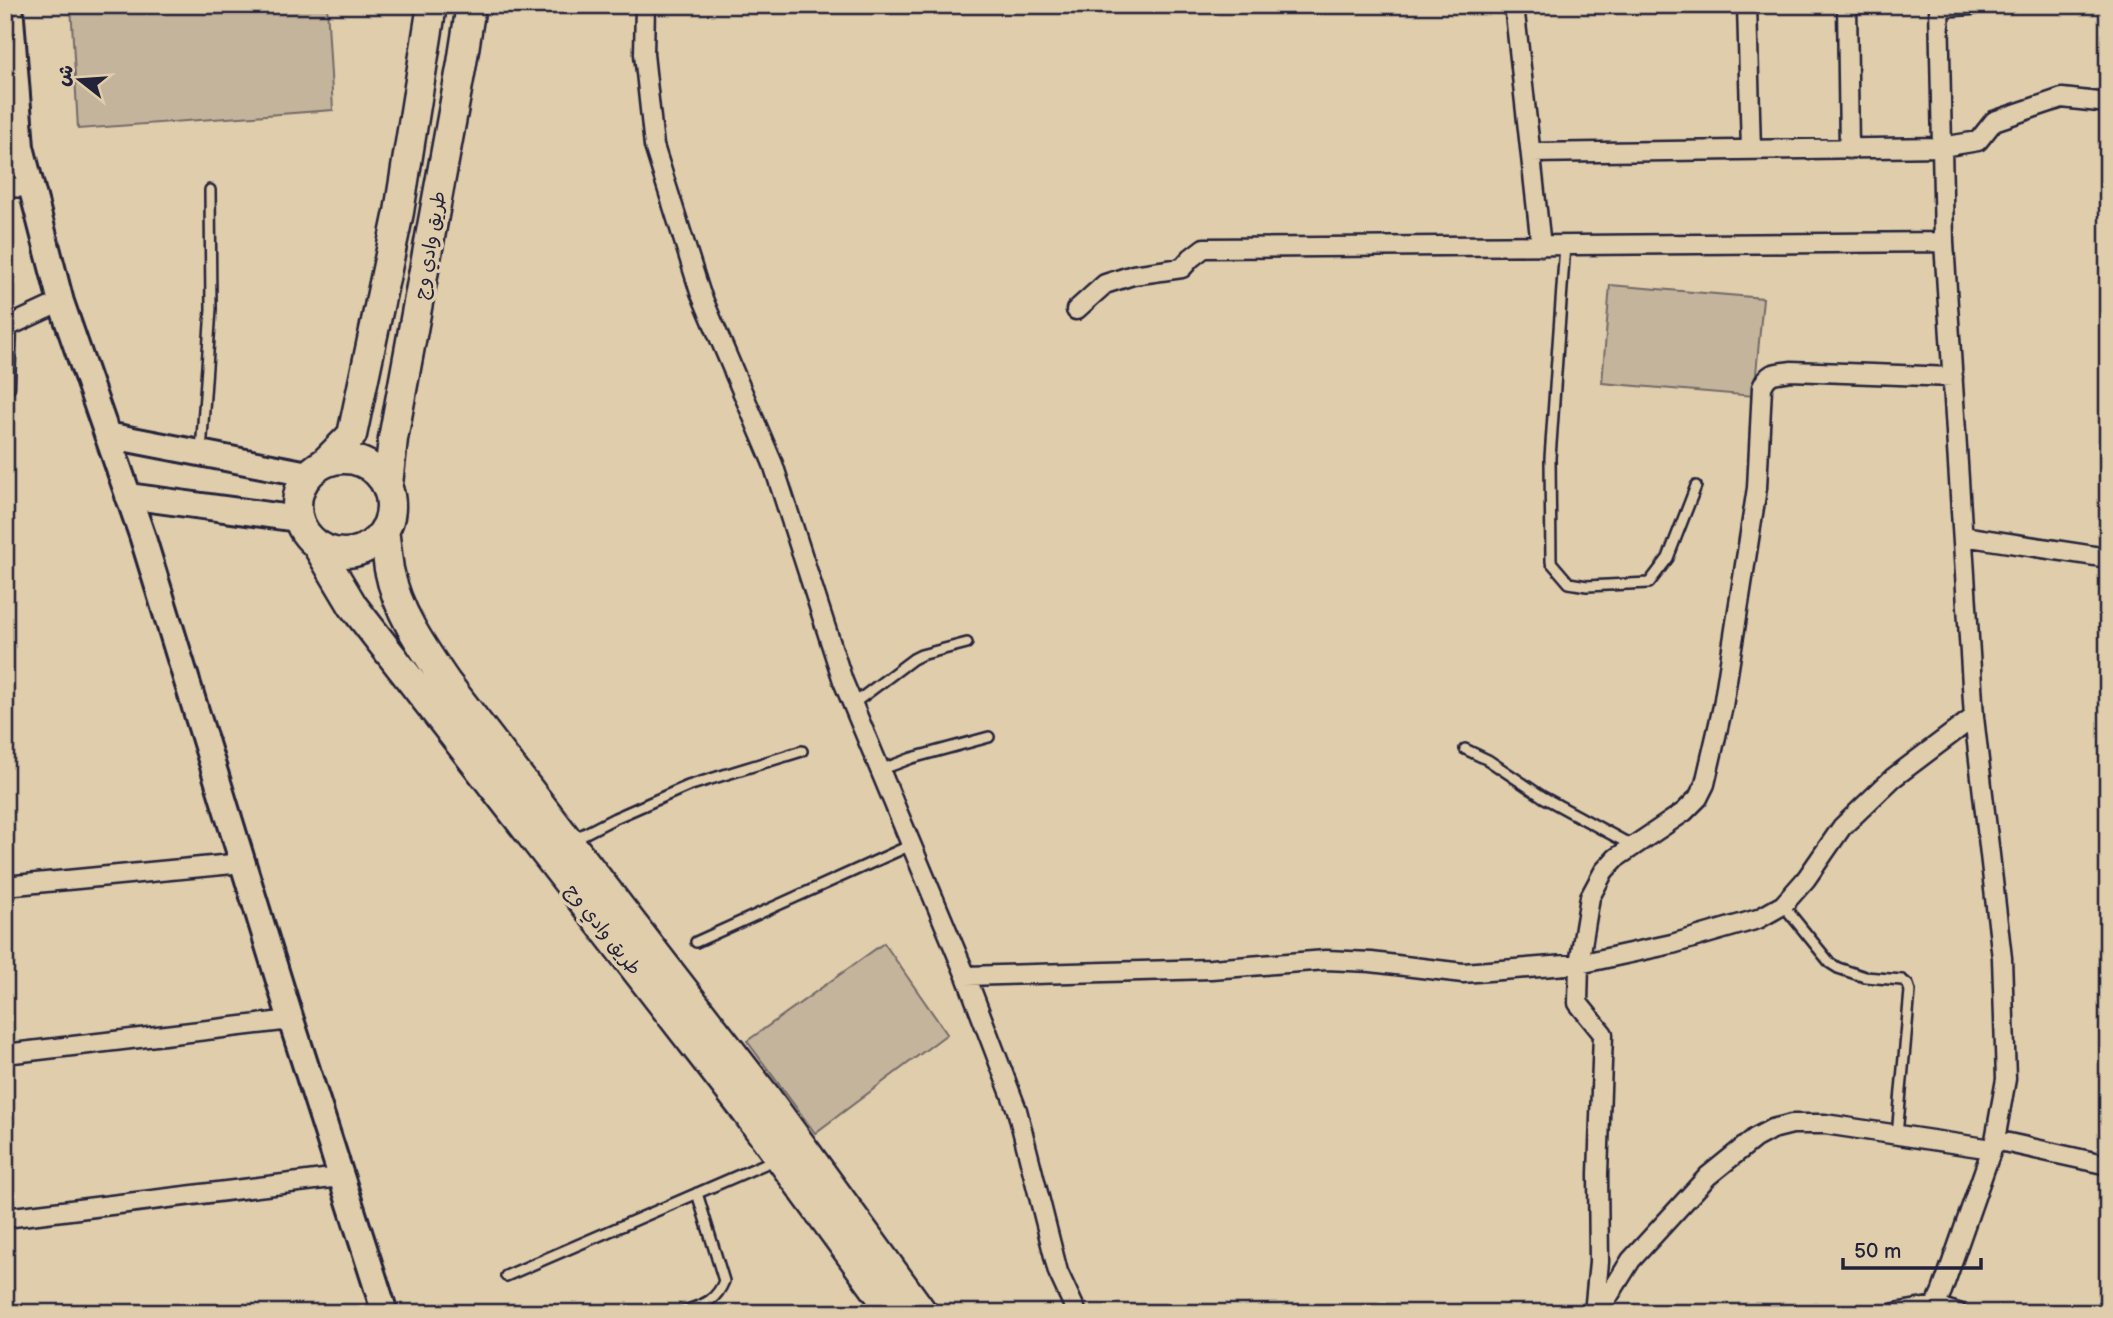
<svg xmlns="http://www.w3.org/2000/svg" width="2113" height="1318" font-family="'Balsamiq Sans','Playpen Sans Arabic',sans-serif">
  <style>
    .green { fill: #c4b49b; stroke: #736b6b; stroke-width: 2 }
    .lines { fill: none; stroke-linecap: round; stroke-linejoin: round }
    .lane-casing { stroke: #22223b; stroke-width: 14 }
    .street-casing { stroke: #22223b; stroke-width: 23 }
    .secondary-casing { stroke: #22223b; stroke-width: 30 }
    .primary-casing { stroke: #22223b; stroke-width: 33 }
    .lane { stroke: #e0cdab; stroke-width: 9 }
    .street { stroke: #e0cdab; stroke-width: 18 }
    .secondary { stroke: #e0cdab; stroke-width: 24 }
    .primary { stroke: #e0cdab; stroke-width: 28 }
    .labels { text-anchor: middle; stroke-width: 7; stroke-linejoin: round; paint-order: stroke }
    .street-label { font-size: 19px; fill: #22223b; stroke: #e0cdab }
  </style>
  <rect width="100%" height="100%" fill="#e0cdab"/>
  <filter id="ink" filterUnits="userSpaceOnUse"><feTurbulence type="fractalNoise" baseFrequency=".0143" numOctaves="2"/><feDisplacementMap in="SourceGraphic" scale="14" xChannelSelector="R" yChannelSelector="G"/><feConvolveMatrix kernelMatrix="1 2 1 2 8 2 1 2 1" color-interpolation-filters="sRGB"/></filter>
  <g filter="url(#ink)">
    <!-- green -->
    <path class="green" d="M71 5H327L333 110 78 129Z
      M1610 285 1763 298 1754 396 1602 383Z
      M884 943 947 1034 815 1133 747 1041Z"/>
    <g class="lines">
      <!-- lane casing -->
      <g class="lane-casing">
        <path id="lane" d="M1565 245 1550 458 1551 562 1569 583 1587 586 1649 583 1668 558 1696 486
          M201 452 211 309 210 190
          M853 704 913 659 921 655 967 643
          M1465 749 1488 760 1543 797 1633 846
          M880 770 912 758 989 737
          M574 839 615 818 688 786 802 751
          M1783 905 1830 963 1838 968 1865 977 1902 980 1908 985 1910 991 1897 1135
          M696 942 911 845
          M506 1276 774 1160
          M679 1313C700 1305 715 1304 724 1281L697 1193"/>
      </g>
      <!-- street casing -->
      <g class="street-casing">
        <path id="street" d="M645 5 644 54 654 146 700 292 773 464 843 681 966 976 1017 1110 1058 1272 1077 1313
          M1514 5 1541 246
          M1747 5 1751 150
          M1847 5 1849 149
          M1939 7 1972 5
          M1531 153 1942 147 1978 141 1994 121 2062 98 2108 103
          M5 187 32 188
          M1076 310 1105 284 1133 275 1182 268 1191 258 1204 248 1944 242
          M5 386 7 327 61 302
          M1963 536 2108 558
          M5 886 243 863
          M966 976 1211 969 1326 960 1371 962 1463 973 1579 964 1672 944 1758 919 1783 905 1806 879 1842 827 1893 778 1974 717
          M5 1054 291 1020
          M1995 1140 2108 1165
          M5 1218 340 1177
          M1935 1306 1958 1313
          M1594 1313 1599 1262 1598 1174 1603 1034 1578 1003 1579 964 1590 897 1604 871 1616 858 1684 812 1698 798 1705 784 1723 706 1757 488 1762 387C1769 371 1775 374 1791 371L1953 377
          M1598 1313 1631 1260 1708 1176 1755 1138 1772 1129 1792 1124H1825L1992 1149
          M1895 1313 1935 1306 1942 1291 1995 1140 2006 1079 2002 958 1974 717 1944 242 1939 5"/>
      </g>
      <!-- secondary casing -->
      <g class="secondary-casing">
        <path id="secondary" d="M10 5 21 147 61 302 142 535 291 1020 385 1313
          M107 435 308 474
          M128 496 298 519"/>
      </g>
      <!-- primary casing -->
      <g class="primary-casing">
        <path id="primary" d="M297 506a47 47 0 1 1 94 0a47 47 0 1 1-94 0Z
          M324 463 352 435 399 212 432 5
          M388 484 393 439 462 63 471 5
          M384 530C386 543 387 556 389 569 397 611 422 647 446 682L764 1094 923 1313
          M316 544 353 606 744 1109 893 1313"/>
      </g>
      <!-- lane -->
      <use href="#lane" class="lane"/>
      <!-- street -->
      <use href="#street" class="street"/>
      <!-- secondary -->
      <use href="#secondary" class="secondary"/>
      <!-- primary -->
      <use href="#primary" class="primary"/>
    </g>
  </g>
  <g class="labels">
    <!-- street labels -->
    <g class="street-label">
      <text transform="translate(429 245) rotate(-80)" y="7">طريق وادي وج</text>
      <text transform="translate(604 929) rotate(52)" y="7">طريق وادي وج</text>
    </g>
  </g>
  <!-- margin -->
  <rect width="2113" height="1318" fill="none" stroke="#e0cdab" stroke-width="28"/>
  <rect x="14" y="14" width="2085" height="1290" fill="none" stroke="#22223b" stroke-width="2.5" filter="url(#ink)"/>
  <!-- north arrow -->
  <g transform="translate(80 80) rotate(287)" stroke="#e0cdab" stroke-width="5" paint-order="stroke">
  <path d="M0-5L12 26L0 18L-12 26Z" fill="#22223b"/>
  <text y="-10" font-size="19" font-weight="bold" text-anchor="middle" fill="#22223b">ش</text>
  </g>
  <!-- scale -->
  <path d="M1843 1258v10h138v-10" fill="none" stroke="#22223b" stroke-width="3.5"/>
  <text x="1854" y="1258" font-size="21" fill="#22223b" stroke="#e0cdab" stroke-width="5" paint-order="stroke">50 m</text>
</svg>
